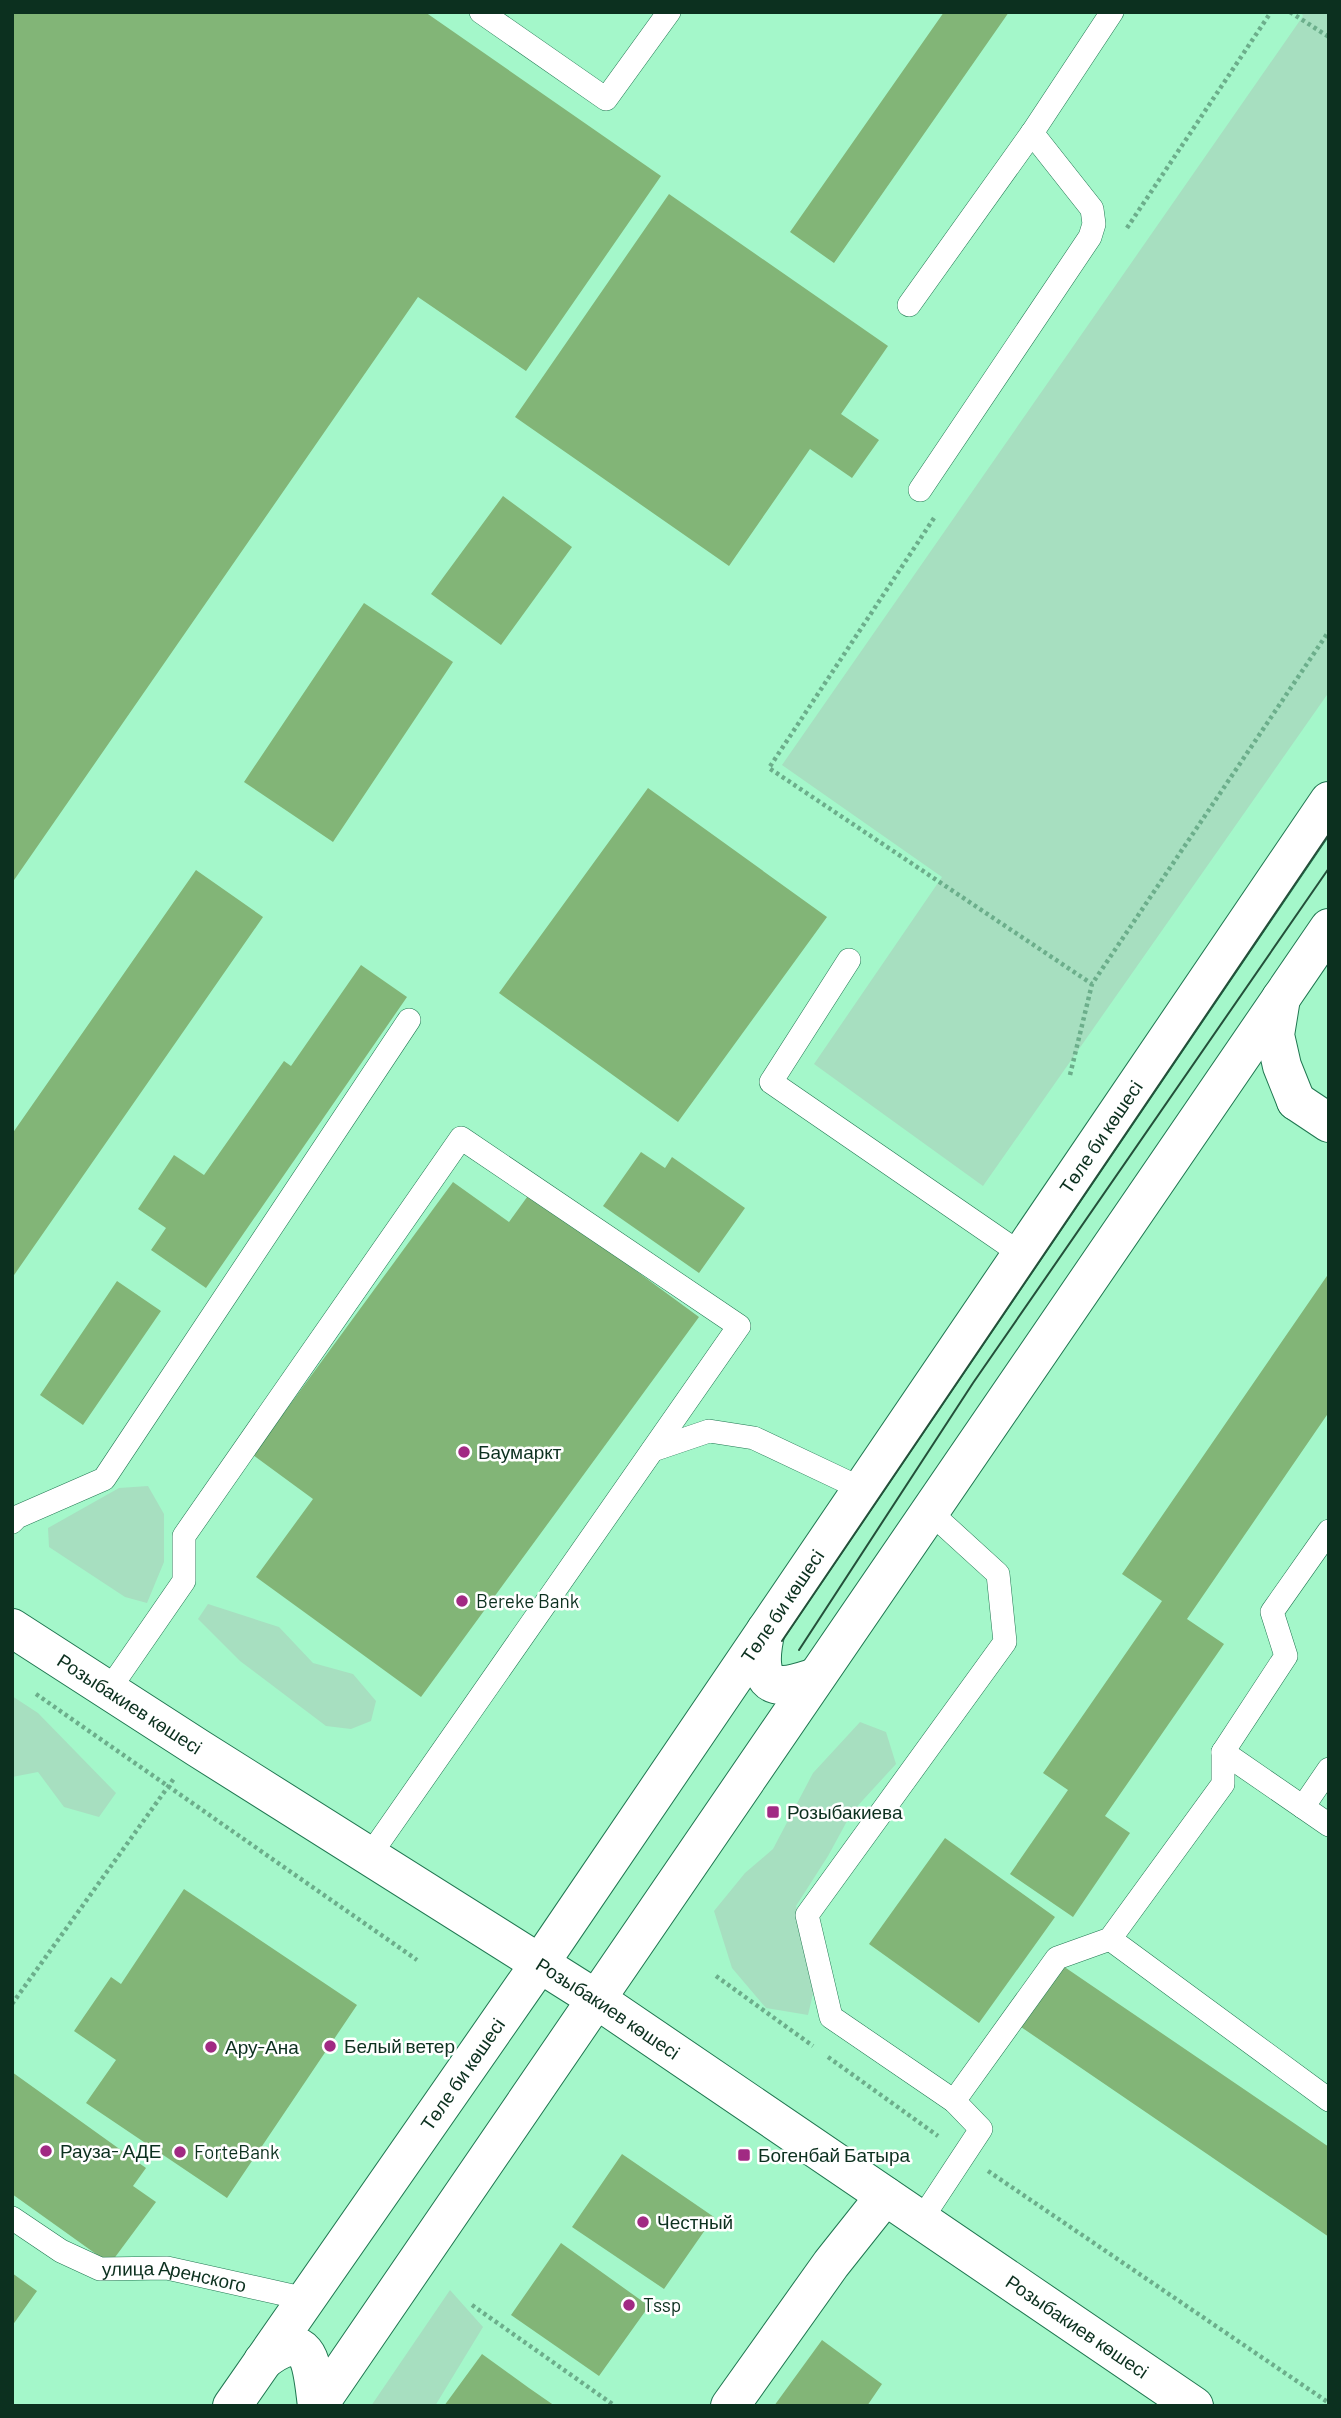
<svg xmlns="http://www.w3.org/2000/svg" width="1341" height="2418" font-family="Barlow,sans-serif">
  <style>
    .green { fill: #a7dfc0 }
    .building { fill: #82b577 }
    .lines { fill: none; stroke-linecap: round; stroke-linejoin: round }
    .lane-casing { stroke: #207751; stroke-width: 24 }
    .street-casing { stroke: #207751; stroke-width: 40 }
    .secondary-casing { stroke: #207751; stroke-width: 40 }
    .path { stroke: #6cae8b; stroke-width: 4.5; stroke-dasharray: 3.5 3.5; stroke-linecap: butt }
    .lane { stroke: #fff; stroke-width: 23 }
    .street { stroke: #fff; stroke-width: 38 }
    .secondary { stroke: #fff; stroke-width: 38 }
    .tram { stroke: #24503a; stroke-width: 2 }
    .poi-dot { fill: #a12a83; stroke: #fff; stroke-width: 2.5 }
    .labels { text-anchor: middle; stroke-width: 5; stroke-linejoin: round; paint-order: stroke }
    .street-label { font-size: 19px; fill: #0c301f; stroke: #fff }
    .poi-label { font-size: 19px; fill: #0c301f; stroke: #fff; text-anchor: start }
  </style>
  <rect width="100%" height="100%" fill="#a4f7ca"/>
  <!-- green -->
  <path class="green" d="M1301 12H1329V692L983 1186 814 1064 942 877 782 765 1303 16Z
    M148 1486 164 1514V1562L147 1603 125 1597 49 1547 48 1528 119 1488Z
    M208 1604 279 1627 313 1663 353 1674 376 1701 371 1721 351 1729 326 1726 240 1661 198 1619Z
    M12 1696 38 1713 116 1793 99 1817 64 1807 38 1772 12 1777Z
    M860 1722 886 1732 896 1764 852 1812 828 1856 796 1906 816 1981 808 2015 766 2008 732 1968 714 1911 745 1873 773 1849 813 1773Z
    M450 2290 483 2327 435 2406H371Z"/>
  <!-- building -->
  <path class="building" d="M12 12H425L661 176 526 371 418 297 12 883Z
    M944 12H1009L834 263 790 232Z
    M669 194 888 346 841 414 879 440 852 478 810 449 729 566 515 417Z
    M503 496 572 547 501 645 431 594Z
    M364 603 453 662 333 842 244 782Z
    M648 788 827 917 678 1122 499 993Z
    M196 870 263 917 12 1278V1134Z
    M361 965 407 997 206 1288 151 1250 166 1228 138 1209 174 1155 204 1175 284 1061 291 1066Z
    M641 1152 665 1168 672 1157 745 1208 699 1273 603 1206Z
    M453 1182 509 1222 530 1193 699 1317 421 1697 256 1577 313 1499 253 1455Z
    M1329 1273V1412L1187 1619 1224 1644 1105 1816 1130 1833 1073 1917 1010 1874 1068 1790 1043 1773 1162 1601 1122 1574Z
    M117 1281 161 1311 83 1425 40 1395Z
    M945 1838 1055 1917 979 2023 869 1944Z
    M184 1889 357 2005 227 2198 86 2103 116 2060 74 2031 111 1977 121 1984Z
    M1063 1966 1329 2147V2237L1021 2027Z
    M12 2072 146 2168 133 2186 156 2202 110 2264 12 2194Z
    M622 2154 714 2217 664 2289 572 2227Z
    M561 2243 649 2306 599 2376 511 2315Z
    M12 2273 37 2291 12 2326Z
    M822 2340 882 2384 867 2406H774Z
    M482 2354 529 2388 555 2406H444Z"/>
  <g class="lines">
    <!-- lane casing -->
    <g class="lane-casing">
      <g id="lane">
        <path d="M481 12 606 99 669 12"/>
        <path d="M909 305 1032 133 1112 12"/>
        <path d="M920 490 1090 237 1094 224 1092 209 1032 133"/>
        <path d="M849 960 771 1082 1021 1254"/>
        <path d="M653 1450 709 1431 754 1438 862 1489"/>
        <path d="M12 1522 17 1517 104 1479 409 1020"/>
        <path d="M108 1691 184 1581V1536L461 1138 739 1326 370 1855"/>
        <path d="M1223 1752 1329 1825"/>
        <path d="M1303 1807 1329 1769"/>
        <path d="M1110 1939 1329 2100"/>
        <path d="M954 2101 1057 1958 1110 1939 1223 1784V1752L1286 1656 1272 1612 1329 1531"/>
        <path id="s1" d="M12 2218 61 2251 100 2269 167 2268 306 2299"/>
        <path d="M921 2220 981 2129 954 2101 831 2017 807 1915 1005 1642 998 1574 930 1512"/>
      </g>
    </g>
    <!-- street casing -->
    <g class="street-casing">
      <path id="street" d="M1296 1101 1329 1123
        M730 2406 831 2264 885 2196"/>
    </g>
    <!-- secondary casing -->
    <g class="secondary-casing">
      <g id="secondary">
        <path d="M1281 998 1275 1035 1282 1066 1296 1101"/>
        <path id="s2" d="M12 1628 198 1748 596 1999 1194 2406"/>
        <path d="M766 1630C762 1647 754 1686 783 1685 793 1685 806 1680 816 1677"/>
        <path d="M263 2361C312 2323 312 2368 317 2406"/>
        <path id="s3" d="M232 2406 540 1963 1329 801"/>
        <path d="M318 2406 1329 928"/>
      </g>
    </g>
    <!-- path -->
    <path class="path" d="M1290 12 1329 37
      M1127 228 1271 12
      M934 518 769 768 1092 984
      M1070 1075 1092 984 1329 631
      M36 1694 417 1960
      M716 1976 813 2046
      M12 2004 175 1777
      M828 2057 938 2136
      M988 2171 1329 2403
      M472 2305 615 2406"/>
    <!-- lane -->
    <use href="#lane" class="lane"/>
    <!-- street -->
    <use href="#street" class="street"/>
    <!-- secondary -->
    <use href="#secondary" class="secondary"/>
    <!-- tram -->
    <path class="tram" d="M782 1641 1329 834
      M799 1650 973 1383 1329 868"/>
  </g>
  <!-- markers -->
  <g class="poi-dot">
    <circle cx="464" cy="1452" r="7"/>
    <circle cx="462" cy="1601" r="7"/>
    <rect x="766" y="1805" width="14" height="14" rx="3.5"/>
    <circle cx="330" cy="2046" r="7"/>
    <circle cx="211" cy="2047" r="7"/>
    <circle cx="46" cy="2151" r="7"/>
    <circle cx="180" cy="2152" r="7"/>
    <rect x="737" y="2148" width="14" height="14" rx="3.5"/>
    <circle cx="643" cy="2222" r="7"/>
    <circle cx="629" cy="2305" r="7"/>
  </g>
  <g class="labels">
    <!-- street labels -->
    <g class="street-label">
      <text dy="7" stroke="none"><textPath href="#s3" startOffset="1538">Төле би көшесі</textPath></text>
      <text dy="7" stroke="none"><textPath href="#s3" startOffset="971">Төле би көшесі</textPath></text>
      <text dy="7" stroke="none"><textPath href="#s2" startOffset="140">Розыбакиев көшесі</textPath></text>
      <text dy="7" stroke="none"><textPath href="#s2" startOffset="707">Розыбакиев көшесі</textPath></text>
      <text dy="7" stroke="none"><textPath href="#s3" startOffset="404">Төле би көшесі</textPath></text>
      <text dy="7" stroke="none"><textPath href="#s1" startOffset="177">улица Аренского</textPath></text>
      <text dy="7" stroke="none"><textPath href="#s2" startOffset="1274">Розыбакиев көшесі</textPath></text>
    </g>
    <!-- poi labels -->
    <g class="poi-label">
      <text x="478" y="1459">Баумаркт</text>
      <text x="476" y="1608">Bereke Bank</text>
      <text x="787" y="1819">Розыбакиева</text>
      <text x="344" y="2053">Белый ветер</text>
      <text x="225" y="2054">Ару-Ана</text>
      <text x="60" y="2158">Рауза- АДЕ</text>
      <text x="194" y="2159">ForteBank</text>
      <text x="758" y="2162">Богенбай Батыра</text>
      <text x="657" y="2229">Честный</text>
      <text x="643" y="2312">Tssp</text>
    </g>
  </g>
  <!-- border -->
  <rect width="1341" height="2418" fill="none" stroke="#0c301f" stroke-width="28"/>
</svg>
